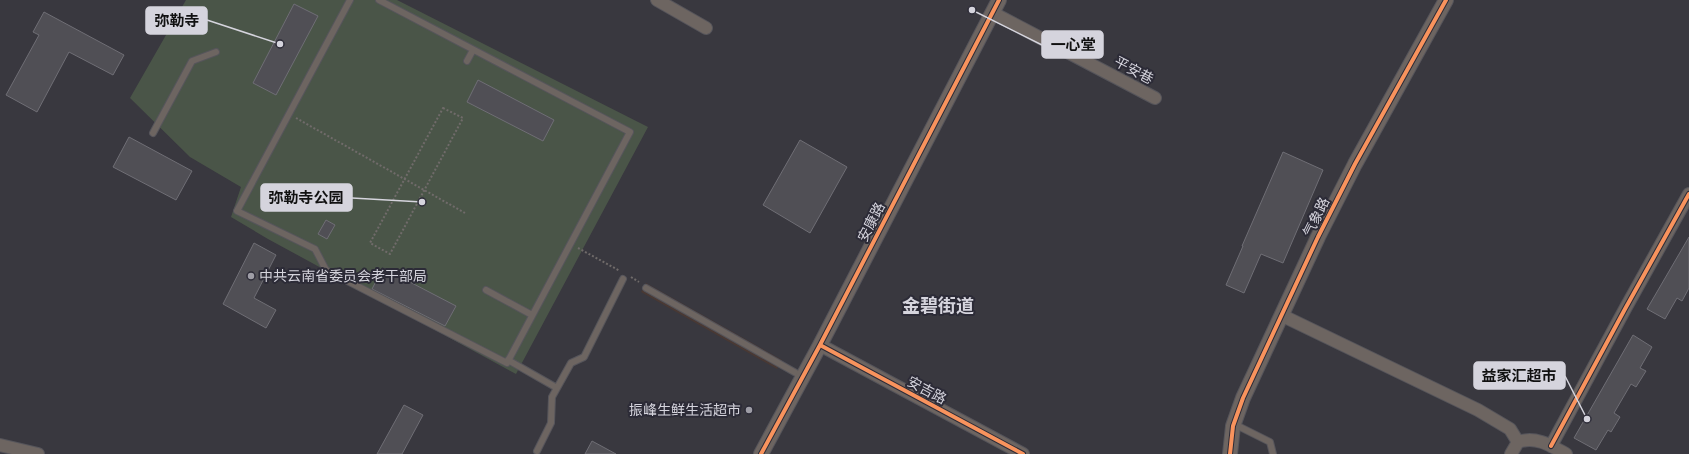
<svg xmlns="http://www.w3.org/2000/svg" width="1689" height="454" font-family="'DM Sans','Noto Sans SC',sans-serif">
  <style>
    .commercial { fill: #493934 }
    .green { fill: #4a5548 }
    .building { fill: #504f55; stroke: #6f6e75 }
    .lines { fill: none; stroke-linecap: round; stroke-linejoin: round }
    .service-casing { stroke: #56555b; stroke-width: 8 }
    .minor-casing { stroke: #56555b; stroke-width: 14 }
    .tertiary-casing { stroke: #56555b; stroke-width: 16 }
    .path { stroke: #706b6a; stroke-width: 2; stroke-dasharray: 2 2; stroke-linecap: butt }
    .service { stroke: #6d6561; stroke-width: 6 }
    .minor { stroke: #6d6561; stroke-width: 12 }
    .tertiary { stroke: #6d6561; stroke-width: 14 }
    .cycleway-casing { stroke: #2c2b37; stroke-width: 6 }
    .cycleway { stroke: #f8935d; stroke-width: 4 }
    .poi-dot { fill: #9e9da6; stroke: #2c2b37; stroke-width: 1.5 }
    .labels { text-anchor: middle; stroke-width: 4; stroke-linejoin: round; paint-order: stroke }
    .street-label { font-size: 14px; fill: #d5d4dd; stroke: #2c2b37 }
    .poi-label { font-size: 14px; fill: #d5d4dd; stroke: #2c2b37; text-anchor: start }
    .district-label { font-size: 18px; font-weight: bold; fill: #d5d4dd; stroke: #2c2b37 }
    .leader { fill: none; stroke: #d5d4dd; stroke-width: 1.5 }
    .callout-dot { fill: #d5d4dd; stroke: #2c2b37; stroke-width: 1.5 }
    .callout { fill: #d5d4dd; stroke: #d5d4dd; stroke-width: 1.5 }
    .callout-label { font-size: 15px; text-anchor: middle; font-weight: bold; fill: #111 }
  </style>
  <rect width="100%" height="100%" fill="#39383f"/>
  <!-- commercial -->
  <path class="commercial" d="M646 283 782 360 777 369 641 292Z"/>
  <!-- green -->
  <path class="green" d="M186 0H397L648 127 516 374 268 239 231 217 241 187 190 157 130 98Z"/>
  <!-- building -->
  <path class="building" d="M294 4 318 16 276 95 253 83Z
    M44 12 124 55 113 75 69 52 37 112 6 95 39 35 33 32Z
    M478 80 554 120 543 141 467 102Z
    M129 137 192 171 176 200 113 167Z
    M800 140 847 167 810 233 763 205Z
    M1283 152 1323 170 1283 263 1261 254 1244 293 1226 285 1243 246H1242Z
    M326 220 335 225 327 239 318 234Z
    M1689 237V288L1682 301 1677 298 1665 319 1647 309Z
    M254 243 276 255 254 298 276 310 266 328 223 304Z
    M383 268 456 306 445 326 372 289Z
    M1633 335 1652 347 1640 368 1646 371 1636 387 1631 384 1614 413 1620 417 1611 432 1608 430 1596 450 1574 438Z
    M404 405 423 415 402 454H377Z
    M592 441 616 454H585Z"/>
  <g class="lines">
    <!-- service casing -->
    <g class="service-casing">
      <path id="service" d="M350 0 237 211 315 249 326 270 507 363 630 132 379 0
        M467 61 473 50
        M153 133 192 61 216 52
        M646 288 803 377
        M486 290 532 315
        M508 360 557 388
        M1234 424 1270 442 1273 454
        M537 451 551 423 552 397 571 363 584 357 623 279"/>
    </g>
    <!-- minor casing -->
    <g class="minor-casing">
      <path id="minor" d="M657 0 706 28
        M993 13 1155 98
        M1281 315 1478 410 1510 429 1518 442
        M820 345 1023 454
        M0 445 38 454
        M1551 446 1625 309 1689 194
        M1511 454 1518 442C1536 436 1550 445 1566 454"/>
    </g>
    <!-- tertiary casing -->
    <g class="tertiary-casing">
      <path id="tertiary" d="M761 454 820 345 999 0
        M1230 454 1233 426 1243 398 1318 237 1355 164 1446 0"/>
    </g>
    <!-- path -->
    <path class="path" d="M443 108 463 118 390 254 370 243Z
      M296 118 465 213
      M578 248 620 271
      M631 277 639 282"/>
    <!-- service -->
    <use href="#service" class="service"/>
    <!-- minor -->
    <use href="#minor" class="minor"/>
    <!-- tertiary -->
    <use href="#tertiary" class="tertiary"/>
    <!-- cycleway casing -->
    <g class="cycleway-casing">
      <path id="cycleway" d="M820 345 1023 454
        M1551 446 1625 309 1689 194
        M761 454 820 345 999 0
        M1230 454 1233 426 1243 398 1318 237 1355 164 1446 0"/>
    </g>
    <!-- cycleway -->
    <use href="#cycleway" class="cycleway"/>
  </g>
  <!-- markers -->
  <g class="poi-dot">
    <circle cx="251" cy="276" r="4"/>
    <circle cx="749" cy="410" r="4"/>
  </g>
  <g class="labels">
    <!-- street labels -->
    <g class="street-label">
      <text transform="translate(1134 70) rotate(28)" y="5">平安巷</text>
      <text transform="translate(1316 217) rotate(-64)" y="5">气象路</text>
      <text transform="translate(871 222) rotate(-63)" y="5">安康路</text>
      <text transform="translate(927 390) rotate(28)" y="5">安吉路</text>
    </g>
    <!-- poi labels -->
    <g class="poi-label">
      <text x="259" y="281">中共云南省委员会老干部局</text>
      <text x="741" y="415" text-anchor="end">振峰生鲜生活超市</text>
    </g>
    <!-- district labels -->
    <g class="district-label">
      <text x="938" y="312">金碧街道</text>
    </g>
  </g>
  <!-- callouts -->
  <path class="leader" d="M280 44L207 20M972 10L1042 45M422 202L352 198M1587 419L1565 376"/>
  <g class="callout-dot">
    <circle cx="280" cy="44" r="4"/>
    <circle cx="972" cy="10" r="4"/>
    <circle cx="422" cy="202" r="4"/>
    <circle cx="1587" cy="419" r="4"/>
  </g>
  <g class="callout">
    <rect x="146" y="7" width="61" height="27" rx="4"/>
    <rect x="1042" y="31" width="61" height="27" rx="4"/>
    <rect x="261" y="184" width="91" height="27" rx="4"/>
    <rect x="1474" y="362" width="91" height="27" rx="4"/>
  </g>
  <g class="callout-label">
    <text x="177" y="26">弥勒寺</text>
    <text x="1073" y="50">一心堂</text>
    <text x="306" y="203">弥勒寺公园</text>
    <text x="1519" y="381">益家汇超市</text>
  </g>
</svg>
